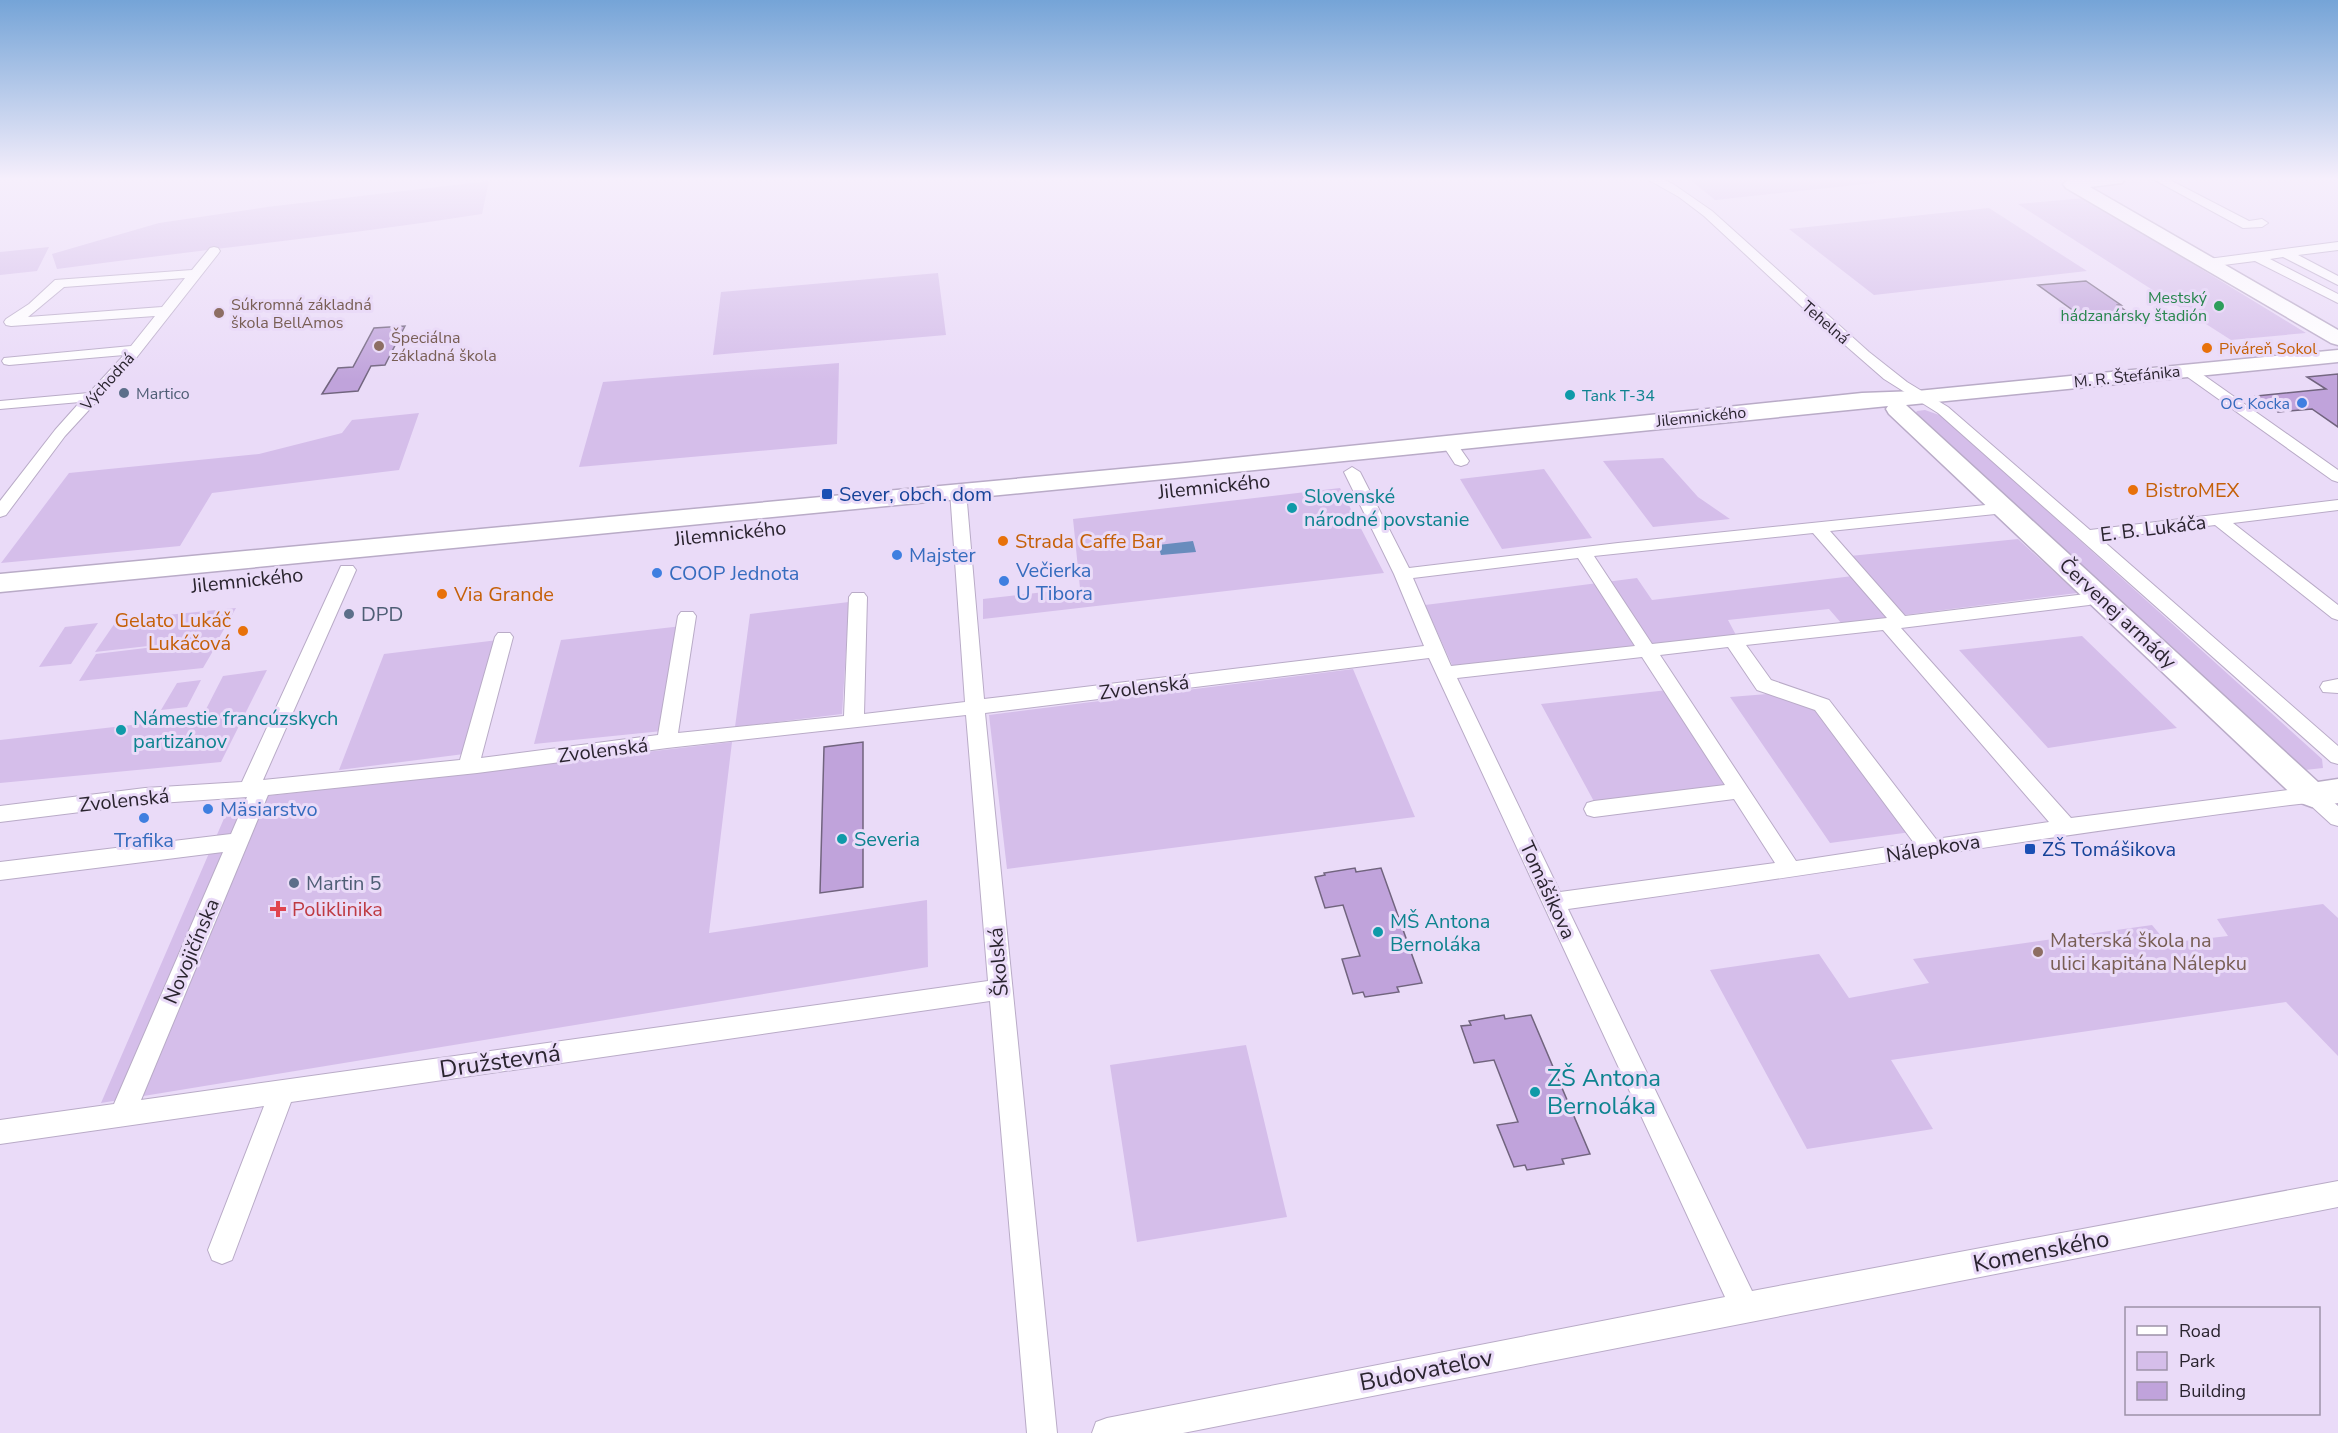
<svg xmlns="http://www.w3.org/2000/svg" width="2338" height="1433" font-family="'Nunito Sans',sans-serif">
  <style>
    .green { fill: #d5beea }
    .water { fill: #698cbd }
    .building { fill: #c0a3db; stroke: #71647e; stroke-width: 1.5 }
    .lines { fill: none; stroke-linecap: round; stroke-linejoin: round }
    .minor-casing { stroke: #b9abc7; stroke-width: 2 }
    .primary-casing { stroke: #b9abc7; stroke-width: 3 }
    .minor { fill: #fff; fill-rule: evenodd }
    .primary { fill: #fff; fill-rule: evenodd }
    .leisure-dot { fill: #2e9e5b; stroke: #eadbf8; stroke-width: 2 }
    .education-dot { fill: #8d6e63; stroke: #eadbf8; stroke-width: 2 }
    .food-dot { fill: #e8710a; stroke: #eadbf8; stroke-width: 2 }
    .service-dot { fill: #5c6f8a; stroke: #eadbf8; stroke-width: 2 }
    .culture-dot { fill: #0f9aa8; stroke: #eadbf8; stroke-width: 2 }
    .shop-dot { fill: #3f7fe0; stroke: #eadbf8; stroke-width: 2 }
    .transit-dot { fill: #1a4fb4; stroke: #eadbf8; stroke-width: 2 }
    .health-dot { fill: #e0444e; stroke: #eadbf8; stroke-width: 2 }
    .labels { text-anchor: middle; stroke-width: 6; stroke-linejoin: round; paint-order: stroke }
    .far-leisure-label { font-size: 16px; fill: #27864d; stroke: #eadbf8; text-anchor: end }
    .far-education-label { font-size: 16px; fill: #785e54; stroke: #eadbf8; text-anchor: start }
    .far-street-label { font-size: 16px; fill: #2a242f; stroke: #eadbf8 }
    .far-food-label { font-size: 16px; fill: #c56008; stroke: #eadbf8; text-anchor: start }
    .far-service-label { font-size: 16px; fill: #4e5e75; stroke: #eadbf8; text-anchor: start }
    .far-culture-label { font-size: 16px; fill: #0d838f; stroke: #eadbf8; text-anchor: start }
    .far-shop-label { font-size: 16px; fill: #366cbe; stroke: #eadbf8; text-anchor: end }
    .street-label { font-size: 20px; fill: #2a242f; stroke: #eadbf8 }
    .food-label { font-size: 20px; fill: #c56008; stroke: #eadbf8; text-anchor: start }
    .transit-label { font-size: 20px; fill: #164399; stroke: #eadbf8; text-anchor: start }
    .culture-label { font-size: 20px; fill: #0d838f; stroke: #eadbf8; text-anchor: start }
    .shop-label { font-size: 20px; fill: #366cbe; stroke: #eadbf8; text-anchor: start }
    .service-label { font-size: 20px; fill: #4e5e75; stroke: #eadbf8; text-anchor: start }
    .health-label { font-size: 20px; fill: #be3a42; stroke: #eadbf8; text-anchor: start }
    .education-label { font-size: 20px; fill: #785e54; stroke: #eadbf8; text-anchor: start }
    .near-street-label { font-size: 24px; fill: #2a242f; stroke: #eadbf8 }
    .near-culture-label { font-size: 24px; fill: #0d838f; stroke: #eadbf8; text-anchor: start }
  </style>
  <rect width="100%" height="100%" fill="#eadbf8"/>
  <!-- green -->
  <path class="green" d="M1689 179H1913L1715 200Z
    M489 181 482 214C341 236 199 250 57 269L52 254 159 223 267 207Z
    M2085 198 2306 333 2231 340 2018 204Z
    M1989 208 2087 271 1874 295 1789 229Z
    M49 247 37 271 0 275V252Z
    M938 273 946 335 713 355 721 292Z
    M839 363 837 444 579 467 603 382Z
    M1925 410 1942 416 2322 759 2323 768 2305 770 2287 760 1915 414 1917 411Z
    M419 413 399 470 212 493 180 546 1 563 69 473 259 454 342 433 352 420Z
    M1663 458 1698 497 1730 519 1653 527 1603 461Z
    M1544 469 1592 538 1502 549 1460 479Z
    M1340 488 1384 573 983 619V599L1080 588 1073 519Z
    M2018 539 2077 593 1904 615 1850 556Z
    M1853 576 1886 618 1842 624 1829 609 1728 620 1736 635 1453 667 1425 605 1637 578 1652 600Z
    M849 602 842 714 735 727 750 614Z
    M236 608 219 638 95 652 117 620Z
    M98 623 71 664 39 667 65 627Z
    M682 626 662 731 534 744 561 640Z
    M2082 636 2177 728 2048 748 1959 650Z
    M220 639 203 668 79 681 96 654Z
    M498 640 464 754 339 770 384 654Z
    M1353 669 1415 817 1007 869 989 715Z
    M267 670 221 762 0 783V740L202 717 223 676Z
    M201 680 187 707 161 710 177 683Z
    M1677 689 1739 792 1597 807 1541 704Z
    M1803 691 1911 832 1830 843 1730 697Z
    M732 742 709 933 927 900 928 967 101 1103 232 800Z
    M2323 904 2338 918V1056L2286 1002 1891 1060 1933 1129 1807 1149 1710 970 1819 954 1849 998 1929 983 1913 959 2152 925 2167 943 2228 936 2217 919Z
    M1246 1045 1287 1217 1137 1242 1110 1065Z"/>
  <!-- water -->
  <path class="water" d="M1193 541 1196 552 1161 555 1158 545Z"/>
  <!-- building -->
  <path class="building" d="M2086 281 2121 305H2118L2131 315 2085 319 2038 285Z
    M405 326 385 365 371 366 358 391 322 394 338 368 353 367 374 328Z
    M2338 374V427L2312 409 2278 412 2256 396 2326 389 2307 377Z
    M863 742V887L820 893 824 747Z
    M1355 868 1356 872 1381 868 1422 983 1397 987 1399 992 1365 997 1363 992 1353 994 1342 959 1360 956 1343 905 1325 908 1315 877 1325 875 1324 873Z
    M1504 1015 1505 1019 1531 1015 1590 1154 1562 1159 1564 1164 1527 1170 1525 1165 1514 1167 1497 1125 1518 1122 1494 1060 1474 1063 1461 1026 1471 1025 1469 1021Z"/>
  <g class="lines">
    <!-- minor casing -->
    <g class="minor-casing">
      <path id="minor" d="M1647 179H1662L1673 184 1712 211 1869 352 1907 382 1948 407 2090 530 2338 500V510L2233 523 2338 605V620L2332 618 2215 525 2101 539 2338 746V764L2331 762 1938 413 1884 379 1814 318 1704 216 1679 197Z
        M2153 179H2168L2249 221 2262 219 2268 223 2262 227 2243 228Z
        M2338 242V250L2298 255 2338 276V285L2283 257 2270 259 2338 294V303L2255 261 2208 267 2202 263 2208 259Z
        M214 247 218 248 220 251 218 254 133 362 65 436 6 515 0 517V501L55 430 80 402 0 409V401L89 393 124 355 9 365 4 364 2 361 4 358 131 346 155 316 11 326 6 325 4 322 6 319 29 304 55 280 192 270 210 248ZM185 278 162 307 28 317 64 287Z
        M2187 366 2192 367 2338 470V482L2332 480 2182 373 2180 370Z
        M1450 439 1455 441 1469 461 1467 464 1461 466 1455 464 1442 444Z
        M1352 467 1360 472 1409 568 1618 543 2005 503 2011 505 2013 508 2011 511 2005 513 1830 531 1905 616 2086 594 2098 589 2104 591 2107 595 2104 599 2089 605 1901 628 2071 818 2312 787 2319 790 2338 806V826L2331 824 2308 803 2290 805C2049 835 1809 876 1568 909L1752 1291 2338 1181V1207L1183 1433H1092L1096 1422 1107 1418 1725 1297 1429 658 985 713 1057 1433H1027L990 1001 291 1102 232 1260 222 1264 212 1260 208 1250 264 1106 0 1144V1120L114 1104 223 852 0 880V862L231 834 247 797 145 804 0 822V806L145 788 242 782 341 566H353L356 570 263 780 460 760 495 637 498 633H510L513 637 481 758 658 735 678 616 681 612H693L696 616 678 733 844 716 849 597 852 593H864L867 597 864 714 965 702 950 491 958 486 966 491 984 699 1424 646 1394 574 1344 472ZM1813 533 1887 618 1652 644 1594 556ZM1578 558 1635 646 1451 666 1413 578ZM1883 630 2049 822 1936 839 1829 700 1771 680 1746 645ZM1728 647 1757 690 1815 710 1914 843 1796 861 1660 655ZM1642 657 1725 785 1594 801 1587 803 1584 809 1587 815 1594 817 1734 799 1775 863 1560 892 1457 678ZM966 715 988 981 141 1100 268 795 477 773 667 748Z
        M2338 679V693L2323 692 2320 687 2323 682Z"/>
    </g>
    <!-- primary casing -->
    <g class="primary-casing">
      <path id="primary" d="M2070 179H2125L2122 183 2090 187 2338 330V345L2331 343 2066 188 2063 184Z
        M2338 350V362L1906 405 2318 782 2338 779V803L2312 807 2301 803 1889 414 1886 409 1888 406 1185 477 0 592V574L1185 463 1862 393 1917 391Z"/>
    </g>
    <!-- minor -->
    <use href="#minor" class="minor"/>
    <!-- primary -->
    <use href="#primary" class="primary"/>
  </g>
  <!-- sky -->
  <linearGradient id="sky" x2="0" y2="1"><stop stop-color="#75a4d7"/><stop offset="0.47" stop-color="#f6effc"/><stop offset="1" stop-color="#f6effc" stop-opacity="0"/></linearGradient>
  <rect width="2338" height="380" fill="url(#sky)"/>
  <!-- markers -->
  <circle class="leisure-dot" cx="2219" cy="306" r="6"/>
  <g class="education-dot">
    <circle cx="219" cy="313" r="6"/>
    <circle cx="379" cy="346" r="6"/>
    <circle cx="2038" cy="952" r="6"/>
  </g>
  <g class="food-dot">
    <circle cx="2207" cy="348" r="6"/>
    <circle cx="2133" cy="490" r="6"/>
    <circle cx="1003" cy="541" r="6"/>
    <circle cx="442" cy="594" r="6"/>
    <circle cx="243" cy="631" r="6"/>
  </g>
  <g class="service-dot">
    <circle cx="124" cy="393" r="6"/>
    <circle cx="349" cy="614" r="6"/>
    <circle cx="294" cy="883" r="6"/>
  </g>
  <g class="culture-dot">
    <circle cx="1570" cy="395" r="6"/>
    <circle cx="1292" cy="508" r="6"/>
    <circle cx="121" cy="730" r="6"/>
    <circle cx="842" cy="839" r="6"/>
    <circle cx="1378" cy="932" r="6"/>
    <circle cx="1535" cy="1092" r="6"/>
  </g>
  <g class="shop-dot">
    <circle cx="2302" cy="403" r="6"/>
    <circle cx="897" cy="555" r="6"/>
    <circle cx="657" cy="573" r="6"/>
    <circle cx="1004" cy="581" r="6"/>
    <circle cx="208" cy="809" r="6"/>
    <circle cx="144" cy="818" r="6"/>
  </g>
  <g class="transit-dot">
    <rect x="821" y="488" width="12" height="12" rx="3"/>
    <rect x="2024" y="843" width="12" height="12" rx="3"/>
  </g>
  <path class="health-dot" d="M275 900h6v6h6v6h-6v6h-6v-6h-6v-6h6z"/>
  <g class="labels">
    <!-- far-leisure labels -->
    <g class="far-leisure-label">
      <text x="2207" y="303">Mestský<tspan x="2207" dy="18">hádzanársky štadión</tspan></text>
    </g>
    <!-- far-education labels -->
    <g class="far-education-label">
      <text x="231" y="310">Súkromná základná<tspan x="231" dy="18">škola BellAmos</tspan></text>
      <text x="391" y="343">Špeciálna<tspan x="391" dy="18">základná škola</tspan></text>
    </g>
    <!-- far-street labels -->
    <g class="far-street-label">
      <text transform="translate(1826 322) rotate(41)" y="6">Tehelná</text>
      <text transform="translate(2127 376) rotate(-6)" y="6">M. R. Štefánika</text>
      <text transform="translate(107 381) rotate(-48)" y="6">Východná</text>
      <text transform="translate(1701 416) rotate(-6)" y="6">Jilemnického</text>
    </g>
    <!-- far-food labels -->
    <g class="far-food-label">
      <text x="2219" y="354">Piváreň Sokol</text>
    </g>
    <!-- far-service labels -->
    <g class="far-service-label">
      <text x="136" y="399">Martico</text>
    </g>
    <!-- far-culture labels -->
    <g class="far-culture-label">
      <text x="1582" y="401">Tank T-34</text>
    </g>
    <!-- far-shop labels -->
    <g class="far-shop-label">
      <text x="2290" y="409">OC Kocka</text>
    </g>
    <!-- street labels -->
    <g class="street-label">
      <text transform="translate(1214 486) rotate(-6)" y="7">Jilemnického</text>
      <text transform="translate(2153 528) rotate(-7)" y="7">E. B. Lukáča</text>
      <text transform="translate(730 533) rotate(-6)" y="7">Jilemnického</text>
      <text transform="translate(247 580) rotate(-6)" y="7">Jilemnického</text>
      <text transform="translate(2118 613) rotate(43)" y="7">Červenej armády</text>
      <text transform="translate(1144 687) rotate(-7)" y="7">Zvolenská</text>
      <text transform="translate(603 750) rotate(-7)" y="7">Zvolenská</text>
      <text transform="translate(124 800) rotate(-6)" y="7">Zvolenská</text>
      <text transform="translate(1933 848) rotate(-9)" y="7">Nálepkova</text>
      <text transform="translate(1548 890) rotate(65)" y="7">Tomášikova</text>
      <text transform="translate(191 951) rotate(-67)" y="7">Novojičínska</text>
      <text transform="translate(998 962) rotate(-95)" y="7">Školská</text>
    </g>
    <!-- food labels -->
    <g class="food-label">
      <text x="2145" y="497">BistroMEX</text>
      <text x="1015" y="548">Strada Caffe Bar</text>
      <text x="454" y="601">Via Grande</text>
      <text x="231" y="627" text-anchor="end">Gelato Lukáč<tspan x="231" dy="23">Lukáčová</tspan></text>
    </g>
    <!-- transit labels -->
    <g class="transit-label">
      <text x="839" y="501">Sever, obch. dom</text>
      <text x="2042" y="856">ZŠ Tomášikova</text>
    </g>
    <!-- culture labels -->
    <g class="culture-label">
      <text x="1304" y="503">Slovenské<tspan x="1304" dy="23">národné povstanie</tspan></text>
      <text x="133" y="725">Námestie francúzskych<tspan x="133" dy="23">partizánov</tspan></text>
      <text x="854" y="846">Severia</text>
      <text x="1390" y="928">MŠ Antona<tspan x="1390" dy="23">Bernoláka</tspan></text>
    </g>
    <!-- shop labels -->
    <g class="shop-label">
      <text x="909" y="562">Majster</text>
      <text x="1016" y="577">Večierka<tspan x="1016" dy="23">U Tibora</tspan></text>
      <text x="669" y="580">COOP Jednota</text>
      <text x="220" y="816">Mäsiarstvo</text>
      <text x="144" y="847" text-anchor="middle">Trafika</text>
    </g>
    <!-- service labels -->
    <g class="service-label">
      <text x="361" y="621">DPD</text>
      <text x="306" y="890">Martin 5</text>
    </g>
    <!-- health labels -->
    <g class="health-label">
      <text x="292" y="916">Poliklinika</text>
    </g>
    <!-- education labels -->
    <g class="education-label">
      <text x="2050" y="947">Materská škola na<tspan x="2050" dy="23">ulici kapitána Nálepku</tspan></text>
    </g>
    <!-- near-street labels -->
    <g class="near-street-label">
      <text transform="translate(500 1061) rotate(-8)" y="8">Družstevná</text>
      <text transform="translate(2041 1251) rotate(-11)" y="8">Komenského</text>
      <text transform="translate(1426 1370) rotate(-11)" y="8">Budovateľov</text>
    </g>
    <!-- near-culture labels -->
    <g class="near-culture-label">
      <text x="1547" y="1086">ZŠ Antona<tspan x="1547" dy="28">Bernoláka</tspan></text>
    </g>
  </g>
  <!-- legend -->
  <rect x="2125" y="1307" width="195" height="108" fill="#eadbf8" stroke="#9d92a8" stroke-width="1.5"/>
  <rect x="2137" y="1326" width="30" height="9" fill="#ffffff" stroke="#9d92a8" stroke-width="1.5"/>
  <text x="2179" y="1337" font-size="18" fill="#2a242f">Road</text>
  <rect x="2137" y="1352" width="30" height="18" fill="#d5beea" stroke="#9d92a8" stroke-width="1.5"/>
  <text x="2179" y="1367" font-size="18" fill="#2a242f">Park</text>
  <rect x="2137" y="1382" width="30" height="18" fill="#c0a3db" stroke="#9d92a8" stroke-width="1.5"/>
  <text x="2179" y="1397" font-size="18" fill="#2a242f">Building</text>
</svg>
